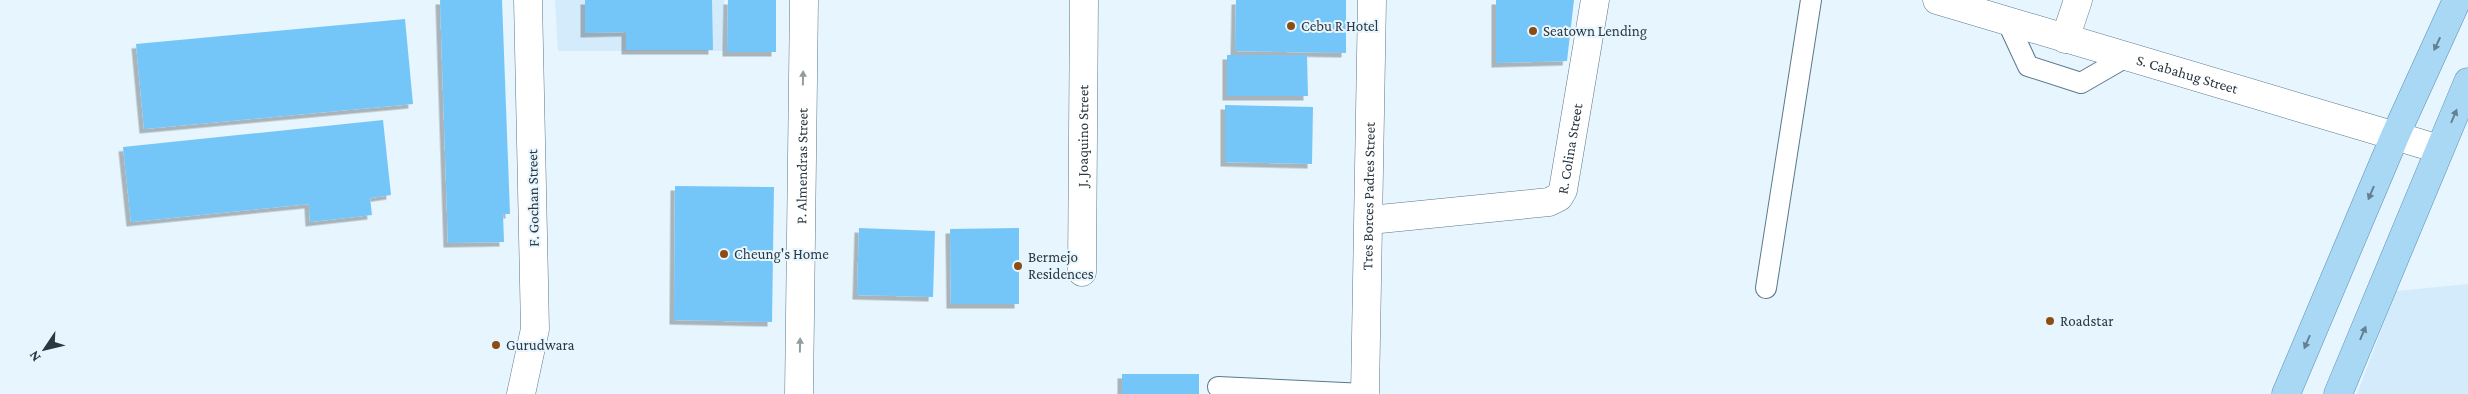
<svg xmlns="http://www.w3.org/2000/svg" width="2468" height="394" font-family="'Crimson Pro',serif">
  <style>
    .built { fill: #d3ebfb }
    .building { fill: #75c6f8; filter: url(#shadow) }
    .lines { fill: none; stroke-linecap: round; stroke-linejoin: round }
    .lane-casing { stroke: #5a788c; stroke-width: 22 }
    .street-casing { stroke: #5a788c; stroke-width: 29 }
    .secondary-casing { stroke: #5a788c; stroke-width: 29 }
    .primary-casing { stroke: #578fb2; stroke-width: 29 }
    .lane { stroke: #fff; stroke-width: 20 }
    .street { stroke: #fff; stroke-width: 28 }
    .secondary { stroke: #fff; stroke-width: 28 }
    .primary { stroke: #a9d8f5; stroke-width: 28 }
    .oneway { fill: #648092 }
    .oneway2 { fill: #959ca0 }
    .poi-dot { fill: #8c4d14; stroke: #e7f5fe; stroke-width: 2 }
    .labels { text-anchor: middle; stroke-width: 4; stroke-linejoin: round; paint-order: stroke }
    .poi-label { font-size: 15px; fill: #2b3841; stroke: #e7f5fe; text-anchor: start }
    .street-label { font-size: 15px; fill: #2b3841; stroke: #e7f5fe }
  </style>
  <defs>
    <filter id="shadow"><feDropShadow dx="-4.5" dy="4.5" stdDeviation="0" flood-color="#0004"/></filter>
  </defs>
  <rect width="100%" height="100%" fill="#e7f5fe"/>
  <!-- built -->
  <path class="built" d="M555 0H724V51H558Z
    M2468 284V394H2357L2396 291Z"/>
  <!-- building -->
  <path class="building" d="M440 0H502L510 214H503L504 242 448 243Z
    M585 0H712L713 50H626V32L585 33Z
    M728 0H776V52H727Z
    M1236 0H1346V53L1235 51Z
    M1496 0H1574L1567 61 1496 63Z
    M405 19 413 104 144 129 136 44Z
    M1227 55H1307L1308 96H1227Z
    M1225 105 1313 107 1312 164 1225 162Z
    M383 120 391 195 370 198 372 215 310 222 309 204 131 222 123 147Z
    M675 186 774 187 772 322 674 320Z
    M859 228 935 231 933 297 857 295Z
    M1019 228V304H951L950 229Z
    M1122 374H1199V394H1122Z"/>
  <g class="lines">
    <!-- lane casing -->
    <g class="lane-casing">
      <path id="lane" d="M2007 21 2028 66 2081 83 2126 57
        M1766 288 1811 0
        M1218 387 1365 394"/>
    </g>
    <!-- street casing -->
    <g class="street-casing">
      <g id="street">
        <path d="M2065 39 2078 0"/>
        <path id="s1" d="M1370 220 1549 202 1559 197 1563 190 1595 0"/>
        <path id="s2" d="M1082 272 1084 0"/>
        <path d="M521 394 535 329 528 0"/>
        <path id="s3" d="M799 394 804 0"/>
        <path id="s4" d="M1365 394 1372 0"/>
      </g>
    </g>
    <!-- secondary casing -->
    <g class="secondary-casing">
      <g id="secondary">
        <path id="s5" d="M1937 0 2439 149"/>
      </g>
    </g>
    <!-- primary casing -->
    <g class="primary-casing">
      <path id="primary" d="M2286 394 2395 136 2457 0
        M2338 394 2468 82"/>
    </g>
    <!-- lane -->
    <use href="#lane" class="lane"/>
    <!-- street -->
    <use href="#street" class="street"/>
    <!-- secondary -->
    <use href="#secondary" class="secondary"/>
    <!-- primary -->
    <use href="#primary" class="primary"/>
  </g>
  <!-- one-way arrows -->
  <defs><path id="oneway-solid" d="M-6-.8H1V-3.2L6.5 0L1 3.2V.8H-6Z" transform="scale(1.25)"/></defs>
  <g class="oneway">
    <use href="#oneway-solid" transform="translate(2437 44) rotate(115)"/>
    <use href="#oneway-solid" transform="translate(2454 116) rotate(-67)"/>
    <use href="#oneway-solid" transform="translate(2371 193) rotate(113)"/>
    <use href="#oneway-solid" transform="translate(2363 333) rotate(-67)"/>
    <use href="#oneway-solid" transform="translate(2307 342) rotate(113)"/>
  </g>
  <g class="oneway2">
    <use href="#oneway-solid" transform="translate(803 78) rotate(-89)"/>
    <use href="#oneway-solid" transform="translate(800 345) rotate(-89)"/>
  </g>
  <!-- markers -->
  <g class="poi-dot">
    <circle cx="1291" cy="26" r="5"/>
    <circle cx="1533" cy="31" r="5"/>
    <circle cx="724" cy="254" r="5"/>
    <circle cx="1018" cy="266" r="5"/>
    <circle cx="2050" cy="321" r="5"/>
    <circle cx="496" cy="345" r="5"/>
  </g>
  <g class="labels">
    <!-- poi labels -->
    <g class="poi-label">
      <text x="1301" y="31">Cebu R Hotel</text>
      <text x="1543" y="36">Seatown Lending</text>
      <text x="734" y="259">Cheung's Home</text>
      <text x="1028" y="262">Bermejo<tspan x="1028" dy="17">Residences</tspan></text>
      <text x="2060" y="326">Roadstar</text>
      <text x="506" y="350">Gurudwara</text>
    </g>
    <!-- street labels -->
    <g class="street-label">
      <text dy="5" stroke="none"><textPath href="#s5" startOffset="261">S. Cabahug Street</textPath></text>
      <text dy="5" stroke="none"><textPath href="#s2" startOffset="136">J. Joaquino Street</textPath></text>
      <text dy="5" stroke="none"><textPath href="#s1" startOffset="241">R. Colina Street</textPath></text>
      <text dy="5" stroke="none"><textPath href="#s3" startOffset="228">P. Almendras Street</textPath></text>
      <text dy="5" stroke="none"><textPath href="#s4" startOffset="198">Tres Borces Padres Street</textPath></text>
      <text transform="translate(533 198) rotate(-91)" y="5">F. Gochan Street</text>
    </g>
  </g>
  <!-- north arrow -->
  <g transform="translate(45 349) rotate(235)" stroke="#e7f5fe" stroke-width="4" paint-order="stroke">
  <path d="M0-4L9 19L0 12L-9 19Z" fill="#2b3841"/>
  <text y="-8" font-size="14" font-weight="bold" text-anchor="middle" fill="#2b3841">N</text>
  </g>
</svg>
